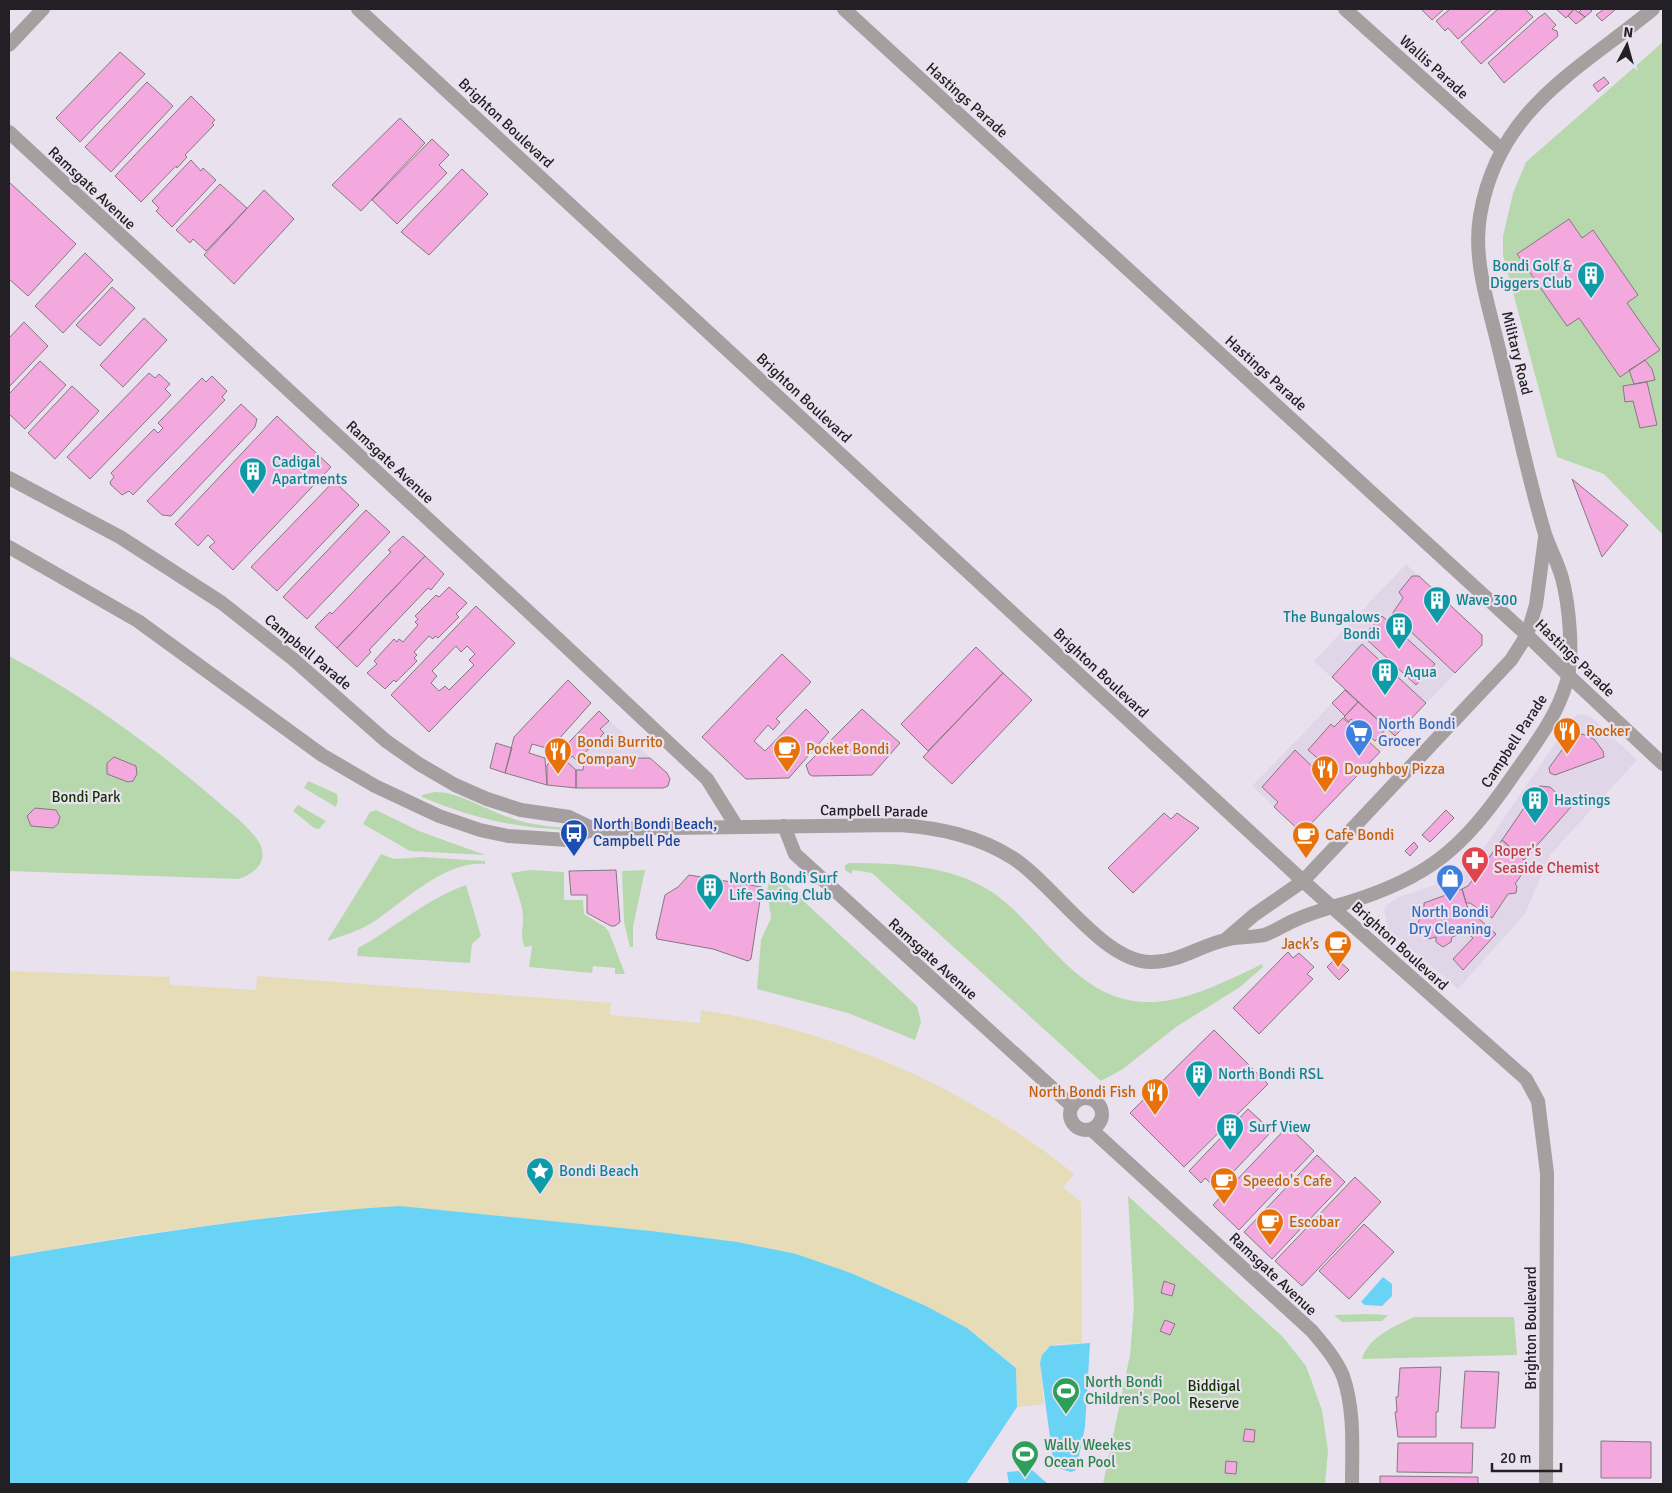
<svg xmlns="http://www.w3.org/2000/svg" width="1672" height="1493" font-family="Signika,sans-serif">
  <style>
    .built { fill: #e0d6e8 }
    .industrial { fill: #eed5cd }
    .green { fill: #b7d8ad }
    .sand { fill: #e6dcb7 }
    .water { fill: #69d3f6 }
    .building { fill: #f3a9dd; stroke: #847980; fill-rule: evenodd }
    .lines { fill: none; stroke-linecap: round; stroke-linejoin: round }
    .minor { stroke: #a59f9f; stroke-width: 14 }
    .tertiary { stroke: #a59f9f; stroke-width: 14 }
    .labels { text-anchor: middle; stroke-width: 4.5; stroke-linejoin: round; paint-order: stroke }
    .street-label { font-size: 15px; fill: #232025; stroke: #e9e2ee }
    .culture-label { font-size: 15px; fill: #0d838f; stroke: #e9e2ee; text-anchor: start }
    .shop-label { font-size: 15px; fill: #366cbe; stroke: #e9e2ee; text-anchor: start }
    .food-label { font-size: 15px; fill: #c56008; stroke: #e9e2ee; text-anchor: start }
    .park-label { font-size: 15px; fill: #103202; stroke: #e9e2ee }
    .transit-label { font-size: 15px; fill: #164399; stroke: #e9e2ee; text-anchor: start }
    .health-label { font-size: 15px; fill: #be3a42; stroke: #e9e2ee; text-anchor: start }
    .leisure-label { font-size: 15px; fill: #27864d; stroke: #e9e2ee; text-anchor: start }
  </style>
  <rect width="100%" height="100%" fill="#e9e2ee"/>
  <!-- built -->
  <path class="built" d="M1406 564 1482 635V645L1302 833 1252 786 1345 690 1314 661Z
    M599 711 667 773 670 779 668 786 663 788H576L547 785V765Z
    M1579 714H1584L1592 718 1637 760 1550 855 1525 914 1458 989 1388 929 1384 911 1387 905 1399 897 1450 880 1472 865 1573 717Z"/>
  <!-- industrial -->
  <path class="industrial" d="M1358 702 1395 736 1380 752 1343 718Z"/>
  <!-- green -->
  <path class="green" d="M1663 42V535L1604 474 1557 457 1503 255V236L1513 193 1526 162Z
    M9 656C83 695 153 746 217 801 231 814 250 826 260 844 269 862 253 875 238 879L9 871Z
    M308 781 337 794 338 800 336 807 304 788Z
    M435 792C457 791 488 811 511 818 531 825 551 827 572 828V830C519 829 471 818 422 797V795Z
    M298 805 326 821 319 829 314 828 293 811Z
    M376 810 419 831 485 855 410 851 363 824 370 812Z
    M381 854 394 859 423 857 485 861V864C444 860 402 904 370 924 356 932 342 936 327 941Z
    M849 863C896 863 951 865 992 892 1017 909 1036 934 1057 955 1127 1029 1182 1003 1262 964L1263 967 1240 987 1176 1027 1123 1069 1101 1081 872 873 853 870 851 874 845 870V865Z
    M529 870 564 872V900H583L584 914 605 927 609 932 625 974H615V968L593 966 592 973 529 967 532 946 525 947C519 936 524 927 523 916 522 902 515 887 511 873Z
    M645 870 633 927V947H630L624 922 622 871Z
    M771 871 917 1006 921 1022 915 1040 848 1013 757 989 761 940 771 918 767 891Z
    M466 885 481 936 472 944 470 963 357 956 358 948C395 928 426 899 466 885Z
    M1128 1196 1283 1337 1306 1366 1322 1410 1328 1451 1325 1484H1103L1130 1355 1134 1306Z
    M1367 1314 1388 1315 1382 1321 1342 1322 1334 1315Z
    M1414 1317H1514L1517 1355 1362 1359C1368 1337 1395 1326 1414 1317Z"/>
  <!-- sand -->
  <path class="sand" d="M9 971 170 977V985L256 990 257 976 611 1003 610 1015 700 1023 701 1010C837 1030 967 1088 1074 1174L1063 1187 1081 1202 1082 1343 1057 1344 1045 1350 1040 1363 1044 1404 1017 1407 1016 1367 967 1328 926 1306 851 1273 325 1210 130 1236 9 1257Z"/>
  <!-- water -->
  <path class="water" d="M400 1206 651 1231 737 1242 796 1254 851 1273 926 1306 967 1328 1016 1368 1017 1407 966 1484H9V1257C138 1235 269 1214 400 1206Z
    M1383 1277 1392 1284V1296L1382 1306 1365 1305 1361 1302Z
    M1090 1343 1085 1427 1076 1470 1071 1472 1054 1467 1040 1363 1042 1355 1050 1346Z
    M1032 1470 1048 1484H1009L1007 1472Z"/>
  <!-- building -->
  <path class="building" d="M1421 9H1444L1432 20Z
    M1450 9H1492L1458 39 1448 28 1445 31 1436 21Z
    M1498 9H1525L1533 17 1481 64 1461 42Z
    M1556 9H1574L1566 18Z
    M1574 9 1585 17 1576 24 1568 16Z
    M1582 9H1590L1592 11 1585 17 1579 12Z
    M1604 9H1616L1602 21 1596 15Z
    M1545 13 1556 25 1552 29 1557 31 1558 36 1504 83 1488 63 1538 18Z
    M120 52 145 74 80 142 56 118Z
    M1604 77 1609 83 1598 92 1593 85Z
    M147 82 173 106 111 172 85 147Z
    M191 96 215 120 212 123 214 125 185 155 187 157 177 168 176 166 141 202 115 176Z
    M400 118 425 143 361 211 332 185Z
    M432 139 449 155 439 165 447 173 397 224 372 200Z
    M191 160 201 171 203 168 216 180 172 227 156 211 159 208 152 201Z
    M462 169 488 194 429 255 401 232Z
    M9 182 76 244 28 296 9 279Z
    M220 184 247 208 206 251 193 239 190 243 176 230Z
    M264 190 294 219 234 284 204 255Z
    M1569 219 1582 238 1593 230 1638 295 1627 303 1660 350 1620 377 1579 318 1567 326 1517 254Z
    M85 253 113 280 63 333 35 306Z
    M112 287 135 308 100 346 76 325Z
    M144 318 167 340 123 387 100 365Z
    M24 322 48 346 9 387V338Z
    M1645 360 1652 369 1655 380 1634 384 1629 370Z
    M40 361 66 385 25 429 9 414V394Z
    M149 373 155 378 159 374 170 384 165 389 171 395 90 479 67 457Z
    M212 376 227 391 222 397 225 400 133 495 129 491 122 495 111 485 110 482 114 477 111 473 154 429 158 433 163 428 158 423 202 378 206 382Z
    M1647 382 1657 425 1640 428 1633 401 1625 402 1623 386Z
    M72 386 99 411 55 459 28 433Z
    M241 404 257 419 255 427 173 514 171 516 162 515 147 501Z
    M277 416 331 467 233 570 209 547 215 542 208 535 198 546 175 524Z
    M1572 479 1628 525 1602 557Z
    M334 481 359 505 277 591 251 567Z
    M366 510 390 532 307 619 283 597Z
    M403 536 425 556 337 648 315 627 330 612 332 614 391 552 388 550Z
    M425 556 444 574 431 590 428 588 369 650 371 652 357 667 337 648Z
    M1412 576H1419L1482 635V645L1455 673 1392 614 1403 598 1399 592Z
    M449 587 467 603 456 614 459 617 438 638 435 636 433 639 429 636 414 652 417 655 414 658 417 661 396 682 394 680 385 689 367 673 377 664 374 661 394 639 397 642 399 639 403 642 418 625 415 622 418 619 415 616 436 595 439 597Z
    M476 606 515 643 429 732 391 695ZM456 646 461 652 467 646 475 654 469 660 474 665 449 690 445 686 439 691 431 683 437 676 432 671Z
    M1382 616 1435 664 1416 685 1363 636Z
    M1362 644 1426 703 1395 736 1332 677Z
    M976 647 1003 673 928 751 901 724Z
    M782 654 811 682 776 719 780 722 773 730 768 725 754 741 765 751 806 709 829 732 789 778 746 779 702 737Z
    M1003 673 1032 700 952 784 923 757Z
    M568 680 591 703 550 749 532 744 529 753 545 758 547 785 505 773 514 737Z
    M1345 690 1358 702 1345 716 1332 703Z
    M1358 702 1387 728 1375 741 1351 719 1349 722 1344 717Z
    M862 709 900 743 872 775 812 776 809 774 806 765Z
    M599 711 609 721 600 729 604 733 577 761 572 756 567 762 576 770V788L547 785V765Z
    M1343 718 1380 752 1302 833 1274 807 1278 802 1262 787 1295 750 1316 770 1323 763 1308 750 1331 724 1334 727Z
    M1582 734 1594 739 1603 751 1604 757 1555 775 1550 773 1549 768 1572 736Z
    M496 743 512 748 505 773 490 768Z
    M114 757 136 766 137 774 133 781 128 782 107 774V763Z
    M650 758 667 773 670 779 668 786 663 788H576V770H583L584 763H590L592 759Z
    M1539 786 1550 787 1571 807 1524 860 1502 840Z
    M35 808 56 810 60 817 58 824 53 828 31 826 27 816Z
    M1446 810 1454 818 1430 842 1422 835Z
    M1164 813 1171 819 1177 813 1199 828 1133 893 1108 868Z
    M1502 840 1529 864 1515 884 1517 886 1516 893 1508 894 1492 918 1470 903H1466L1462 889 1468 886Z
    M1414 842 1418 847 1410 856 1405 851Z
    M616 870 620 922 615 926H611L587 913V895H571L569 871Z
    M689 875 762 887 751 959 748 961 713 949 657 939 656 935 665 895 678 887Z
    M1462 889 1468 909 1496 934 1463 970 1453 959 1473 938 1466 932 1452 937 1451 942 1443 947 1436 942V937L1428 939 1426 931 1418 929 1417 924 1421 917 1419 910 1424 909V903Z
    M1288 952 1293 958 1299 953 1314 967 1307 974 1313 979 1259 1034 1233 1008Z
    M1336 958 1349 970 1339 980 1327 967Z
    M1214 1030 1268 1084 1184 1167 1130 1113Z
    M1248 1109 1272 1131 1217 1189 1205 1178 1201 1183 1189 1171Z
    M1288 1126 1314 1151 1239 1230 1213 1205Z
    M1317 1155 1345 1182 1272 1259 1244 1232Z
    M1355 1177 1381 1202 1302 1286 1275 1261Z
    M1364 1224 1394 1252 1349 1299 1319 1271Z
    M1164 1281 1175 1285 1172 1296 1161 1293Z
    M1165 1320 1175 1324 1170 1335 1160 1331Z
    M1441 1367 1438 1412H1436V1437H1398L1395 1412H1397L1396 1397H1398L1400 1368Z
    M1465 1371 1499 1372 1495 1428H1461Z
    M1245 1429 1255 1430 1254 1442 1243 1441Z
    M1601 1441 1651 1442V1478H1601Z
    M1398 1443H1473L1472 1473 1397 1472Z
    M1226 1461 1237 1462 1236 1474 1225 1473Z
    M1380 1476 1478 1477V1484H1380Z"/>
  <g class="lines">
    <!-- minor -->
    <path class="minor" d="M358 9 1303 881
      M844 9 1527 635
      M1345 9 1501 149
      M9 132 558 639 707 779 737 827
      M1569 676 1663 764
      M784 826 795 854 1072 1106
      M1332 907 1526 1079 1538 1101 1547 1173 1546 1484
      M1070 1114a16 16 0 1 1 32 0a16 16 0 1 1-32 0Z
      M1092 1130 1312 1331C1323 1344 1336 1359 1343 1376 1355 1410 1352 1449 1352 1484"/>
    <!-- tertiary -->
    <path class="tertiary" d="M9 45 43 9
      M9 478 120 537 222 603 293 659 386 741 419 764 455 785 487 799 521 810 569 817 594 829
      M9 547 138 621 322 755 375 786 439 816 480 830 508 836 567 840 594 829 900 825C940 828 978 836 1013 858 1054 885 1102 960 1149 962 1178 963 1199 946 1225 940 1238 936 1252 938 1264 935 1274 932 1284 925 1293 921 1310 913 1328 908 1346 903 1429 878 1463 848 1512 777 1533 747 1557 717 1567 681 1574 655 1569 604 1562 578 1558 563 1550 549 1545 534 1526 471 1513 405 1497 341 1487 300 1473 258 1480 216 1498 109 1576 72 1653 9
      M1527 635 1569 676
      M1303 881 1332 907
      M1225 940 1254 915 1303 881 1511 660 1527 635 1536 605 1545 538"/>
  </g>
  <!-- icons -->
  <defs>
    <g id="building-pin" transform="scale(1.4375)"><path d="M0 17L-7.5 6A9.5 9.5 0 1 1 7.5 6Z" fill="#0f9aa8" stroke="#e9e2ee"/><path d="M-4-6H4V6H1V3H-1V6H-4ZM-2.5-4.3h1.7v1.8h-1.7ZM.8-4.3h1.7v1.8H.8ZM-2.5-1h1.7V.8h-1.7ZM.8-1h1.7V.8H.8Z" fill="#fff"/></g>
    <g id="restaurant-pin" transform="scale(1.4375)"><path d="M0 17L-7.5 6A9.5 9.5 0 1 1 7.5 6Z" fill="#e8710a" stroke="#e9e2ee"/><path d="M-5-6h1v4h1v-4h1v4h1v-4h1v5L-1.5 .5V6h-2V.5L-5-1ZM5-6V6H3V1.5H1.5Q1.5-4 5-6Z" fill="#fff"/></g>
    <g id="supermarket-pin" transform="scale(1.4375)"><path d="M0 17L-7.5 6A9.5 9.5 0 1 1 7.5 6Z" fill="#3f7fe0" stroke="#e9e2ee"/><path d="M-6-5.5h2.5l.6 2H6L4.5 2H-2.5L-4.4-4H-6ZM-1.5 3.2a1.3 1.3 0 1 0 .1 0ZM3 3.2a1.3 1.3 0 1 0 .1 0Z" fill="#fff"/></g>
    <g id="cafe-pin" transform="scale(1.4375)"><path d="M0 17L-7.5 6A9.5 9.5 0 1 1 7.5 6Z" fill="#e8710a" stroke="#e9e2ee"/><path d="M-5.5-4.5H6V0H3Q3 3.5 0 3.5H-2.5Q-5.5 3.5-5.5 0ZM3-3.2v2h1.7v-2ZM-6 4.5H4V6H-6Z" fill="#fff"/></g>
    <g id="bus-pin" transform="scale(1.4375)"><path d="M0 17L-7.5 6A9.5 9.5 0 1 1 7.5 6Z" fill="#1a4fb4" stroke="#e9e2ee"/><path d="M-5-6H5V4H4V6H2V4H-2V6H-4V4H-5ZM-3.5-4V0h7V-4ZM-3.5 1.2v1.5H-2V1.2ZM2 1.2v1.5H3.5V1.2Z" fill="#fff"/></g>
    <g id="pharmacy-pin" transform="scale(1.4375)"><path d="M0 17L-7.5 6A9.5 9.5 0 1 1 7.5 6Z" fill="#e0444e" stroke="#e9e2ee"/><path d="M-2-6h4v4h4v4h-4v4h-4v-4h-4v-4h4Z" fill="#fff"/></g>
    <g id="shop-pin" transform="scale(1.4375)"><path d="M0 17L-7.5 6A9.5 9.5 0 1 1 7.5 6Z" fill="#3f7fe0" stroke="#e9e2ee"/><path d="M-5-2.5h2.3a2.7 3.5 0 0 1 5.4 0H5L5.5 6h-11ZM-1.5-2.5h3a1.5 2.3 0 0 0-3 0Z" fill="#fff"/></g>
    <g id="sight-pin" transform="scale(1.4375)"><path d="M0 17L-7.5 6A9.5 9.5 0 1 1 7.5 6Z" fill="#0f9aa8" stroke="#e9e2ee"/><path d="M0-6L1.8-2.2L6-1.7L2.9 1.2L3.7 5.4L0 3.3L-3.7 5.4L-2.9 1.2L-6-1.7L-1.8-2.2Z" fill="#fff"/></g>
    <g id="stadium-pin" transform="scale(1.4375)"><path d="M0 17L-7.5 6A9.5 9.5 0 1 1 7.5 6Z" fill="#2e9e5b" stroke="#e9e2ee"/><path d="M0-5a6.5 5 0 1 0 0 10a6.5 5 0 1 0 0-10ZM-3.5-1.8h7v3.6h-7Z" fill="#fff"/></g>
  </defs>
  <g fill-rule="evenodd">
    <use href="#building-pin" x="1591" y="275"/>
    <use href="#building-pin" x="253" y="471"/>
    <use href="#building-pin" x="1437" y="600"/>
    <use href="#building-pin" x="1399" y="626"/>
    <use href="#building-pin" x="1385" y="672"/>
    <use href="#restaurant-pin" x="1567" y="731"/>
    <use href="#supermarket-pin" x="1359" y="733"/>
    <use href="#cafe-pin" x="787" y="749"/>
    <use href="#restaurant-pin" x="558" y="751"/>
    <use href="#restaurant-pin" x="1325" y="769"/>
    <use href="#building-pin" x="1535" y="800"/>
    <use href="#bus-pin" x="574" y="833"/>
    <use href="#cafe-pin" x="1306" y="835"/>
    <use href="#pharmacy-pin" x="1475" y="860"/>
    <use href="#shop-pin" x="1450" y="878"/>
    <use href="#building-pin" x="710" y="887"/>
    <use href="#cafe-pin" x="1338" y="944"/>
    <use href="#building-pin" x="1199" y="1074"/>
    <use href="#restaurant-pin" x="1155" y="1092"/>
    <use href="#building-pin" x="1230" y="1127"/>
    <use href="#sight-pin" x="540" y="1171"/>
    <use href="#cafe-pin" x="1224" y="1181"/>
    <use href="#cafe-pin" x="1270" y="1222"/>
    <use href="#stadium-pin" x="1066" y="1391"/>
    <use href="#stadium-pin" x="1025" y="1454"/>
  </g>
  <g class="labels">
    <!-- street labels -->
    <g class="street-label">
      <text transform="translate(1434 67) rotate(42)" y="5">Wallis Parade</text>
      <text transform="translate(967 100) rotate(42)" y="5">Hastings Parade</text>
      <text transform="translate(506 123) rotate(43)" y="5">Brighton Boulevard</text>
      <text transform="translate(92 188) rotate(43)" y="5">Ramsgate Avenue</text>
      <text transform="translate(1517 353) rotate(76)" y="5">Military Road</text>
      <text transform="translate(1266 373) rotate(42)" y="5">Hastings Parade</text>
      <text transform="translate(804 398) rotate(43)" y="5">Brighton Boulevard</text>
      <text transform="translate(390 462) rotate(43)" y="5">Ramsgate Avenue</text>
      <text transform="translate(308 652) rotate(40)" y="5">Campbell Parade</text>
      <text transform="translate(1575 658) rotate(44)" y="5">Hastings Parade</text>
      <text transform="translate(1101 673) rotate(43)" y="5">Brighton Boulevard</text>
      <text transform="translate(1514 741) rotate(-57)" y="5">Campbell Parade</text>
      <text transform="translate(874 811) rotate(1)" y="5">Campbell Parade</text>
      <text transform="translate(1400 946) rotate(42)" y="5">Brighton Boulevard</text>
      <text transform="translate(933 959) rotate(42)" y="5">Ramsgate Avenue</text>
      <text transform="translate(1273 1274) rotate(43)" y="5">Ramsgate Avenue</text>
      <text transform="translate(1531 1328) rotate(-90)" y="5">Brighton Boulevard</text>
    </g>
    <!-- culture labels -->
    <g class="culture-label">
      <text x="1572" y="271" text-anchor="end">Bondi Golf &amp;<tspan x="1572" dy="17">Diggers Club</tspan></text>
      <text x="272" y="467">Cadigal<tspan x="272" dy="17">Apartments</tspan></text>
      <text x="1456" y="605">Wave 300</text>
      <text x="1380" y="622" text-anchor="end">The Bungalows<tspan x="1380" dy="17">Bondi</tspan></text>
      <text x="1404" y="677">Aqua</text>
      <text x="1554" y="805">Hastings</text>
      <text x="729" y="883">North Bondi Surf<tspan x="729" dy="17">Life Saving Club</tspan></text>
      <text x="1218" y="1079">North Bondi RSL</text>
      <text x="1249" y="1132">Surf View</text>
      <text x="559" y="1176">Bondi Beach</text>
    </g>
    <!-- shop labels -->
    <g class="shop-label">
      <text x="1378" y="729">North Bondi<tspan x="1378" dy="17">Grocer</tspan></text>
      <text x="1450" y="917" text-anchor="middle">North Bondi<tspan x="1450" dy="17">Dry Cleaning</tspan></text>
    </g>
    <!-- food labels -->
    <g class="food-label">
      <text x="1586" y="736">Rocker</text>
      <text x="577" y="747">Bondi Burrito<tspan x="577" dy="17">Company</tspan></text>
      <text x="806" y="754">Pocket Bondi</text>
      <text x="1344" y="774">Doughboy Pizza</text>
      <text x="1325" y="840">Cafe Bondi</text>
      <text x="1319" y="949" text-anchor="end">Jack’s</text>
      <text x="1136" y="1097" text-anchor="end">North Bondi Fish</text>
      <text x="1243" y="1186">Speedo's Cafe</text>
      <text x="1289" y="1227">Escobar</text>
    </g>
    <!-- park labels -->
    <g class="park-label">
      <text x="86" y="802">Bondi Park</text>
      <text x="1214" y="1391">Biddigal<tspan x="1214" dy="17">Reserve</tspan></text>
    </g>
    <!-- transit labels -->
    <g class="transit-label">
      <text x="593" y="829">North Bondi Beach,<tspan x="593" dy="17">Campbell Pde</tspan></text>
    </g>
    <!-- health labels -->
    <g class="health-label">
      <text x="1494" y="856">Roper's<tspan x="1494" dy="17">Seaside Chemist</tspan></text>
    </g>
    <!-- leisure labels -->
    <g class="leisure-label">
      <text x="1085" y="1387">North Bondi<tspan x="1085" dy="17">Children's Pool</tspan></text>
      <text x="1044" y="1450">Wally Weekes<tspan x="1044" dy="17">Ocean Pool</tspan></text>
    </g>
  </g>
  <!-- border -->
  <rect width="1672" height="1493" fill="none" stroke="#232025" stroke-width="20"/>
  <!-- north arrow -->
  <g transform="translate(1627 45) rotate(6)" stroke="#e9e2ee" stroke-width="4" paint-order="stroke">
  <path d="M0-4L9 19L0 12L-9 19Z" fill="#232025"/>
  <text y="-8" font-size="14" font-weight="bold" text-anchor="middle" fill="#232025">N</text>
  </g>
  <!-- scale -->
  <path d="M1492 1463v8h69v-8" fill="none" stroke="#232025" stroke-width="2.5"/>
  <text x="1500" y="1463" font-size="15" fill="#232025" stroke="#e9e2ee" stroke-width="4" paint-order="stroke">20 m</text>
</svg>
